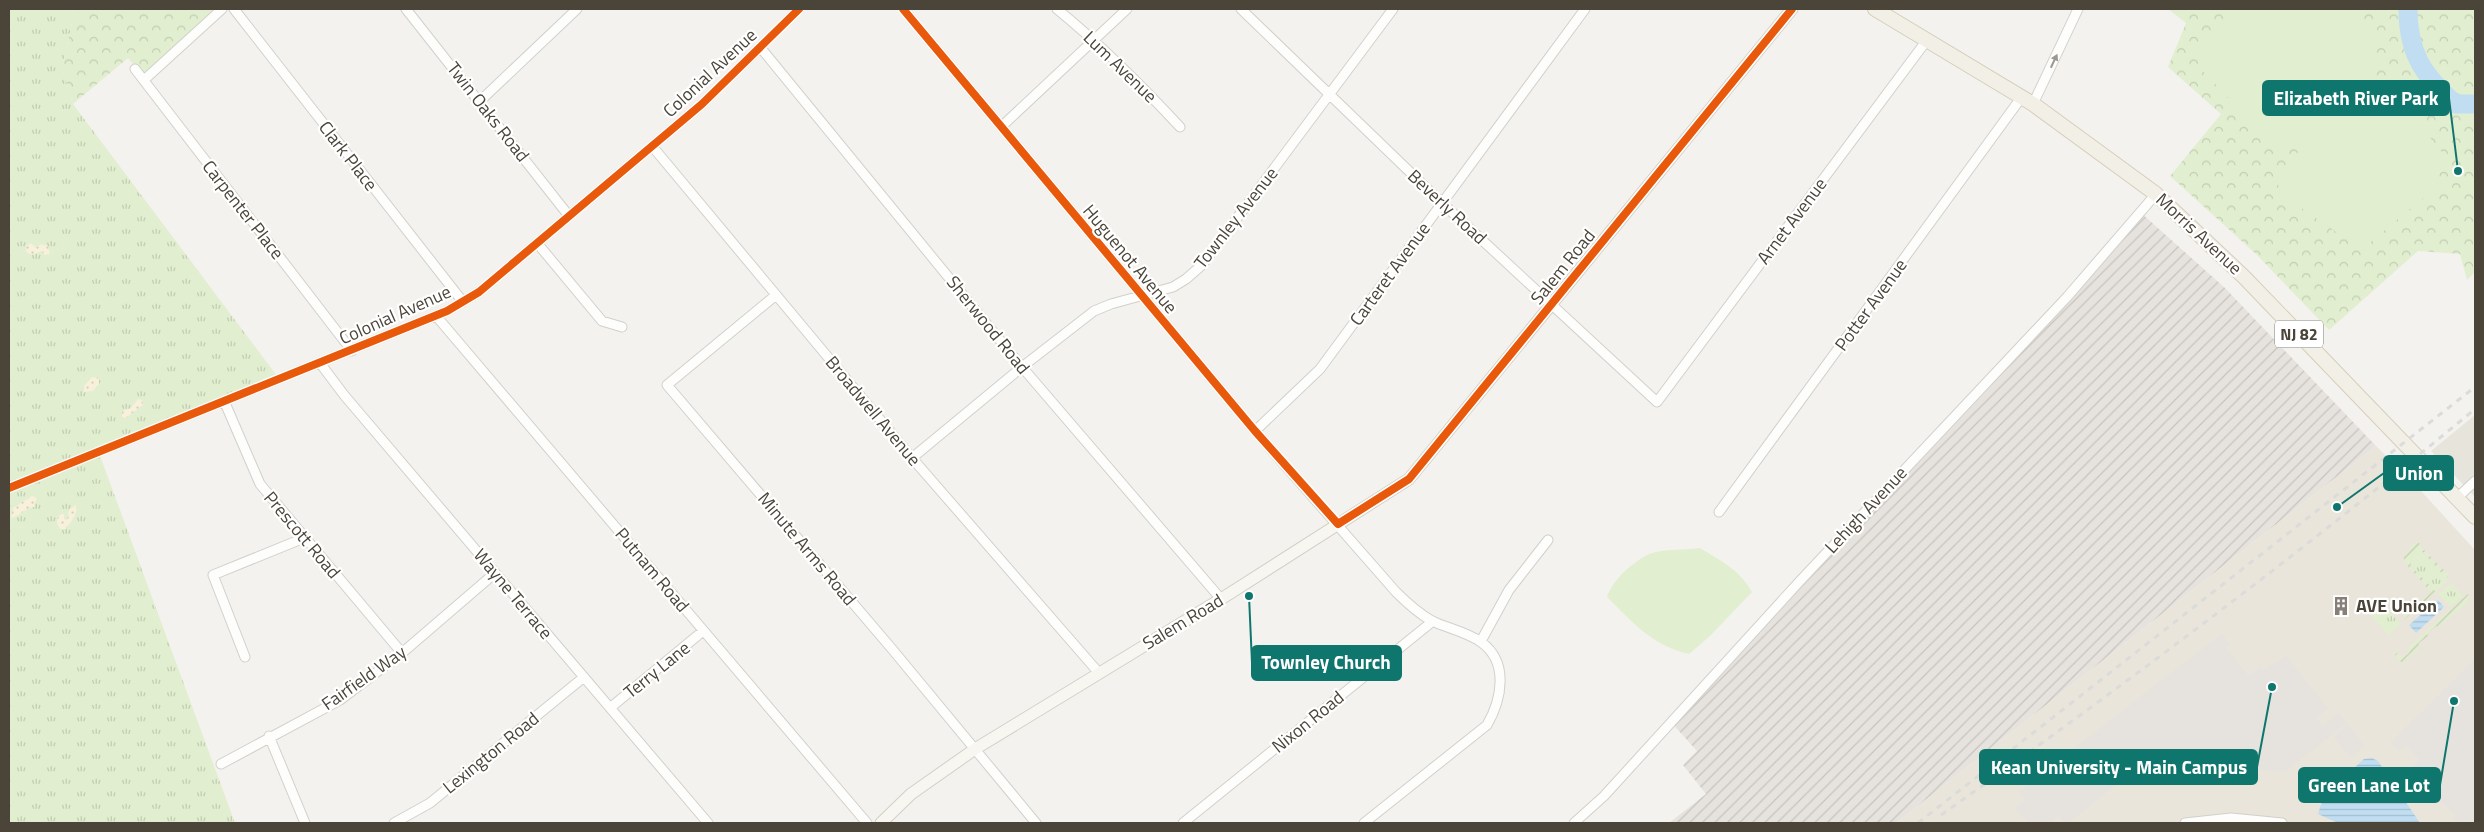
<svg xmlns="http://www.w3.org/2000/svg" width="2484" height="832" font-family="'Titillium Web',sans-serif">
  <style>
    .residential { fill: #e7e4dc }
    .industrial { fill: url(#industrial-furrows) }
    .education { fill: #eae5da }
    .grass { fill: url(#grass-tufts) }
    .forest { fill: url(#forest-crowns) }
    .sand { fill: url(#sand-dots) }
    .garden { fill: url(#garden-furrows) }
    .pitch { fill: #e1eecf }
    .parking { fill: #e6e3df }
    .water { fill: url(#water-rules) }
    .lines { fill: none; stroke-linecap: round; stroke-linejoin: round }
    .river { stroke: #c0ddf1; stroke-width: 19 }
    .street-casing { stroke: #d2d0cb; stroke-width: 11 }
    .secondary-casing { stroke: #d3cfc5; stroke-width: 13 }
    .primary-casing { stroke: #d6cebb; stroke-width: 16 }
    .street { stroke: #fdfdfc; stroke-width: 9 }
    .secondary { stroke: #f7f6f1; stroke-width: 11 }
    .primary { stroke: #f2efe6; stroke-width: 14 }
    .rail { stroke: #dbdbda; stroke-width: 3; stroke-dasharray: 6 6; stroke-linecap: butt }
    .cycleway-casing { stroke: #fff; stroke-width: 11 }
    .cycleway { stroke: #e8590c; stroke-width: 8 }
    .oneway { fill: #9b9791 }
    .labels { text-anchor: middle; stroke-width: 4.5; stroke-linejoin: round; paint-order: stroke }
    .shield { fill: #fff; stroke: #817c74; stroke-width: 1 }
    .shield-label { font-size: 16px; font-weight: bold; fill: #4b4439 }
    .street-label { font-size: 18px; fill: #4b4439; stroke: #fff }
    .poi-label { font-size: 18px; font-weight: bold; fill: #4b4439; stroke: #fff; text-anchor: start }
    .leader { fill: none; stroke: #0f766e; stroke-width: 2 }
    .callout-dot { fill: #0f766e; stroke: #fff; stroke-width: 2 }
    .callout { fill: #0f766e; stroke: #0f766e; stroke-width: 2 }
    .callout-label { font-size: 19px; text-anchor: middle; font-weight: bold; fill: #fff }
  </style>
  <defs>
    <pattern id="industrial-furrows" width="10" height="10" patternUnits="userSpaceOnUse" patternTransform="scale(1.25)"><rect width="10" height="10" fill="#e6e2de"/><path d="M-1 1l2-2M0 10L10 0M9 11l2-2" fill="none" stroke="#c7c3bf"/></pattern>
    <pattern id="grass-tufts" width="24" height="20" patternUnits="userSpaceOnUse" patternTransform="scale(1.25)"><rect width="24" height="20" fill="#e1eecf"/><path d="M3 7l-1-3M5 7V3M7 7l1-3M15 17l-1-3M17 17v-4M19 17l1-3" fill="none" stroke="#c3cdb2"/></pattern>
    <pattern id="forest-crowns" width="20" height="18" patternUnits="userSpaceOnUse" patternTransform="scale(1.25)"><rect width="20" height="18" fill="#e1eecf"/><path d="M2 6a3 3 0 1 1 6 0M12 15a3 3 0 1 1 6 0" fill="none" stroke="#c3cdb2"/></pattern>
    <pattern id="sand-dots" width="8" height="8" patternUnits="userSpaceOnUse" patternTransform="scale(1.25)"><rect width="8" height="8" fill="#f7f0da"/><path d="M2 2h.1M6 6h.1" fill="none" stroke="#d5cfbc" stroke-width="1.8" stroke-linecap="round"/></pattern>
    <pattern id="garden-furrows" width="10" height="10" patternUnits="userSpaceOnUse" patternTransform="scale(1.25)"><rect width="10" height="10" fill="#e1eecf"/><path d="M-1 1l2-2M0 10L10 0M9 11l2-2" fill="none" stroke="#c3cdb2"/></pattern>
    <pattern id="water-rules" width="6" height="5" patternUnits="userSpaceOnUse" patternTransform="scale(1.25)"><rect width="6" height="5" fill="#c0ddf1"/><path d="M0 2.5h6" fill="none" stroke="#a6bfcf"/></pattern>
  </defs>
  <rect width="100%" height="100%" fill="#f4f2ee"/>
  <!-- residential -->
  <path class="residential" d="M2475 415V497L2431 451Z"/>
  <!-- industrial -->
  <path class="industrial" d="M2140 212 2225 288 2376 446 1896 823H1669L1706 794 1683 765 1697 751 1669 720Z"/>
  <!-- education -->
  <path class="education" d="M2376 446 2411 480 2475 550V823H1896Z"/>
  <!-- grass -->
  <path class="grass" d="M9 9H75L62 69 73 104 280 380 99 453 235 823H9Z
    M2421 551 2448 580 2436 592 2411 565 2410 558 2416 552Z
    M2451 583 2463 596 2450 607 2438 594Z
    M2376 597 2401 624 2389 635 2364 608Z"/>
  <!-- forest -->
  <path class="forest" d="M75 9H220L145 79 128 58 73 104 62 69Z
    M2168 9H2475V272L2467 280 2460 254 2418 251 2329 330 2257 255 2170 176 2221 114 2168 67 2186 23Z"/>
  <!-- sand -->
  <path class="sand" d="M31 243 36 248 41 244 48 246 50 254 44 255 42 251 32 255 26 252V246Z
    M92 377 99 378V384L93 391 84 392V386Z
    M138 399 142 400 143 405 126 418 122 417V411L131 408Z
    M32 496 37 498 34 507C24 509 18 517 11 518L13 508Z
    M76 505C79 512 71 522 66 529H60L57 523 58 516 64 513V519L67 520 69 510Z"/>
  <!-- garden -->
  <path class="garden" d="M2418 541 2422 548 2449 575 2446 578 2423 552H2416L2410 558 2411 566 2436 592 2405 619 2402 612 2417 599 2422 601 2431 592 2404 562V555L2411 549 2409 547Z
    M2468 594 2470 597 2467 601 2468 602 2438 627 2436 626 2427 634 2428 636 2419 643 2418 649 2402 663 2395 655 2397 653 2403 658 2409 653V647Z"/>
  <!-- pitch -->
  <path class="pitch" d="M2239 9H2360L2377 48 2374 91 2392 97 2418 123 2445 156 2436 187 2366 246 2339 234 2280 193 2276 175 2304 146 2272 144 2198 66V46Z
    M1700 548C1721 561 1740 570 1752 592L1710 636 1689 654C1653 646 1632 622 1607 597 1613 578 1641 553 1661 551 1674 549 1687 550 1700 548Z"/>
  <!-- parking -->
  <path class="parking" d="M2222 633 2230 645 2226 648 2248 675 2260 667 2263 670 2286 656 2328 708 2317 717 2323 725 2338 713 2347 723 2285 772 2247 769H2210L2174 775 2137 786 2132 772 2069 823H2064L2058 816 2051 823H2029L2015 809 2025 800 2018 792Z
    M2475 659V823L2468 821 2458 823 2453 819 2456 816 2409 769 2419 760 2406 746 2399 752 2390 743Z
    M2348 724 2365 746 2351 758 2333 736Z"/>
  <!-- water -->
  <path class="water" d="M2438 600 2444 607 2416 633 2409 625Z
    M2372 758 2378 761 2420 823H2338L2318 814 2324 795 2364 759Z"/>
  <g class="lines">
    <!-- river -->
    <path class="river" d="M2408 9C2408 53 2423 75 2455 104H2475"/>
    <!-- street casing -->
    <g class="street-casing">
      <path id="street" d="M234 9 463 302
        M406 9 569 216
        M903 9 1255 431 1396 592C1407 603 1418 613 1432 621 1447 628 1467 632 1481 642 1509 662 1502 699 1487 725L1364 823
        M1057 9C1101 45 1141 85 1180 127
        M1241 9 1442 203 1657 402 1927 40
        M760 47 1022 367 1221 599
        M135 69 352 351
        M144 80 222 9
        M480 101 577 9
        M2033 104 2078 9
        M1001 127 1127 9
        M652 146 912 458 1099 673
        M537 243 602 321 622 327
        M776 295 667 385 892 649 1036 823
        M437 317 867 823
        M320 363 344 395 708 823
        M225 403 260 484 402 653
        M1255 431 1320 369 1585 9
        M912 458 1022 367 1094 311 1111 304 1173 287 1186 279 1202 265 1393 9
        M9 488 447 311 479 292 702 104 799 9
        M2457 498 2475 481
        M1719 512 2021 98
        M1481 641 1509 590 1548 540
        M245 657 213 575 304 538
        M610 708 703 631
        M269 736 305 823
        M221 764 340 700 402 653 495 573
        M394 823 430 803 584 677
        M1183 823 1433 621
        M1574 823 1604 796 1799 582 2067 297 2156 194
        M2185 823 2231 818 2282 823"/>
    </g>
    <!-- secondary casing -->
    <g class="secondary-casing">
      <path id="secondary" d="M881 823 911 794 975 749 1221 599 1409 479 1792 9"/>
    </g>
    <!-- primary casing -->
    <g class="primary-casing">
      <path id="primary" d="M1875 9 2033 104 2156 194 2244 277 2475 517"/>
    </g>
    <!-- street -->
    <use href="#street" class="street"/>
    <!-- secondary -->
    <use href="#secondary" class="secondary"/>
    <!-- primary -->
    <use href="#primary" class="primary"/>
    <!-- rail -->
    <path class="rail" d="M1941 815C2124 686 2303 551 2475 409
      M1918 823 2475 387"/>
    <!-- cycleway casing -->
    <g class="cycleway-casing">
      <path id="cycleway" d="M903 9 1255 431 1338 524 1409 479 1792 9
        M9 488 447 311 479 292 702 104 799 9"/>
    </g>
    <!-- cycleway -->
    <use href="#cycleway" class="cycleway"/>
  </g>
  <!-- one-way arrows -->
  <defs><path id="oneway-solid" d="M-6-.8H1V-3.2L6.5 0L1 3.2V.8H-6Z" transform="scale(1.25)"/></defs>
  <use class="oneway" href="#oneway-solid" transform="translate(2054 61) rotate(-65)"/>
  <!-- icons -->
  <defs>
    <g id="building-bare" transform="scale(1.5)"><path d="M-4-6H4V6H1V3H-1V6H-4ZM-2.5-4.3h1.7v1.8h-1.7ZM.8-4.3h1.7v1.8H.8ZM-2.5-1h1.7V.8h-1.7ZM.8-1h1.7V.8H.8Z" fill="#868178" stroke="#fff" stroke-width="2.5" paint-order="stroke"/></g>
  </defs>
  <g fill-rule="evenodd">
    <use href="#building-bare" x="2341" y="606"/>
  </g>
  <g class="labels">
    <!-- shield labels -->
    <rect class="shield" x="2275" y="320.5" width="48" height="27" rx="4"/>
    <g class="shield-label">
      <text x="2299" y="340">NJ 82</text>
    </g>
    <!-- street labels -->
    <g class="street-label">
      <text transform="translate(1120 67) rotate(44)" y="6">Lum Avenue</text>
      <text transform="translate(710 73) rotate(-43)" y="6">Colonial Avenue</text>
      <text transform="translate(488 112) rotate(52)" y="6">Twin Oaks Road</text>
      <text transform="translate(348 156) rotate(52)" y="6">Clark Place</text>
      <text transform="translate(1447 207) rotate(43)" y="6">Beverly Road</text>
      <text transform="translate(243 210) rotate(52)" y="6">Carpenter Place</text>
      <text transform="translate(1236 218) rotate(-52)" y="6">Townley Avenue</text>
      <text transform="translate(1792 221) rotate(-53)" y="6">Arnet Avenue</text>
      <text transform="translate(2199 234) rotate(43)" y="6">Morris Avenue</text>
      <text transform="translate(1130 259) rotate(50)" y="6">Huguenot Avenue</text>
      <text transform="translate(1563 267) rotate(-51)" y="6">Salem Road</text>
      <text transform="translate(1390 274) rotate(-54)" y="6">Carteret Avenue</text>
      <text transform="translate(1871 305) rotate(-54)" y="6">Potter Avenue</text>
      <text transform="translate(395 315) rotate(-24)" y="6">Colonial Avenue</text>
      <text transform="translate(988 325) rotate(51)" y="6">Sherwood Road</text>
      <text transform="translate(873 411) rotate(50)" y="6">Broadwell Avenue</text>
      <text transform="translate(1866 510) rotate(-47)" y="6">Lehigh Avenue</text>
      <text transform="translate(302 535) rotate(50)" y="6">Prescott Road</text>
      <text transform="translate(807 549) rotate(50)" y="6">Minute Arms Road</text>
      <text transform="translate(652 570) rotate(50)" y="6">Putnam Road</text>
      <text transform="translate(513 594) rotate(50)" y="6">Wayne Terrace</text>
      <text transform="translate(1183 622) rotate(-31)" y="6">Salem Road</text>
      <text transform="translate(657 670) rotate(-39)" y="6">Terry Lane</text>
      <text transform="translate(364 678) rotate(-35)" y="6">Fairfield Way</text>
      <text transform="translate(1308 722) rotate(-39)" y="6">Nixon Road</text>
      <text transform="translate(491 753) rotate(-39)" y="6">Lexington Road</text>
    </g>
    <!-- poi labels -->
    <g class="poi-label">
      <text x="2356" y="612">AVE Union</text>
    </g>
  </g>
  <!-- callouts -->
  <path class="leader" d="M2458 171L2449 98M2337 507L2384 473M1249 596L1252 663M2272 687L2257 767M2454 701L2440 785"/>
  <g class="callout-dot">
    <circle cx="2458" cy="171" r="5"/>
    <circle cx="2337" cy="507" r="5"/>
    <circle cx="1249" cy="596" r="5"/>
    <circle cx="2272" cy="687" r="5"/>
    <circle cx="2454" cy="701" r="5"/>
  </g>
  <g class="callout">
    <rect x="2263" y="81" width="186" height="34" rx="5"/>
    <rect x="2384" y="456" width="69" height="34" rx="5"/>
    <rect x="1252" y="646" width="149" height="34" rx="5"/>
    <rect x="1980" y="750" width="277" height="34" rx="5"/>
    <rect x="2299" y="768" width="141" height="34" rx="5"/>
  </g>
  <g class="callout-label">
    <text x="2356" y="105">Elizabeth River Park</text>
    <text x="2419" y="480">Union</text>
    <text x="1326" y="669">Townley Church</text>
    <text x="2119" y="774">Kean University - Main Campus</text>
    <text x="2369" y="792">Green Lane Lot</text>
  </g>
  <!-- border -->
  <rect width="2484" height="832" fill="none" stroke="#4b4439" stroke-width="20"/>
</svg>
